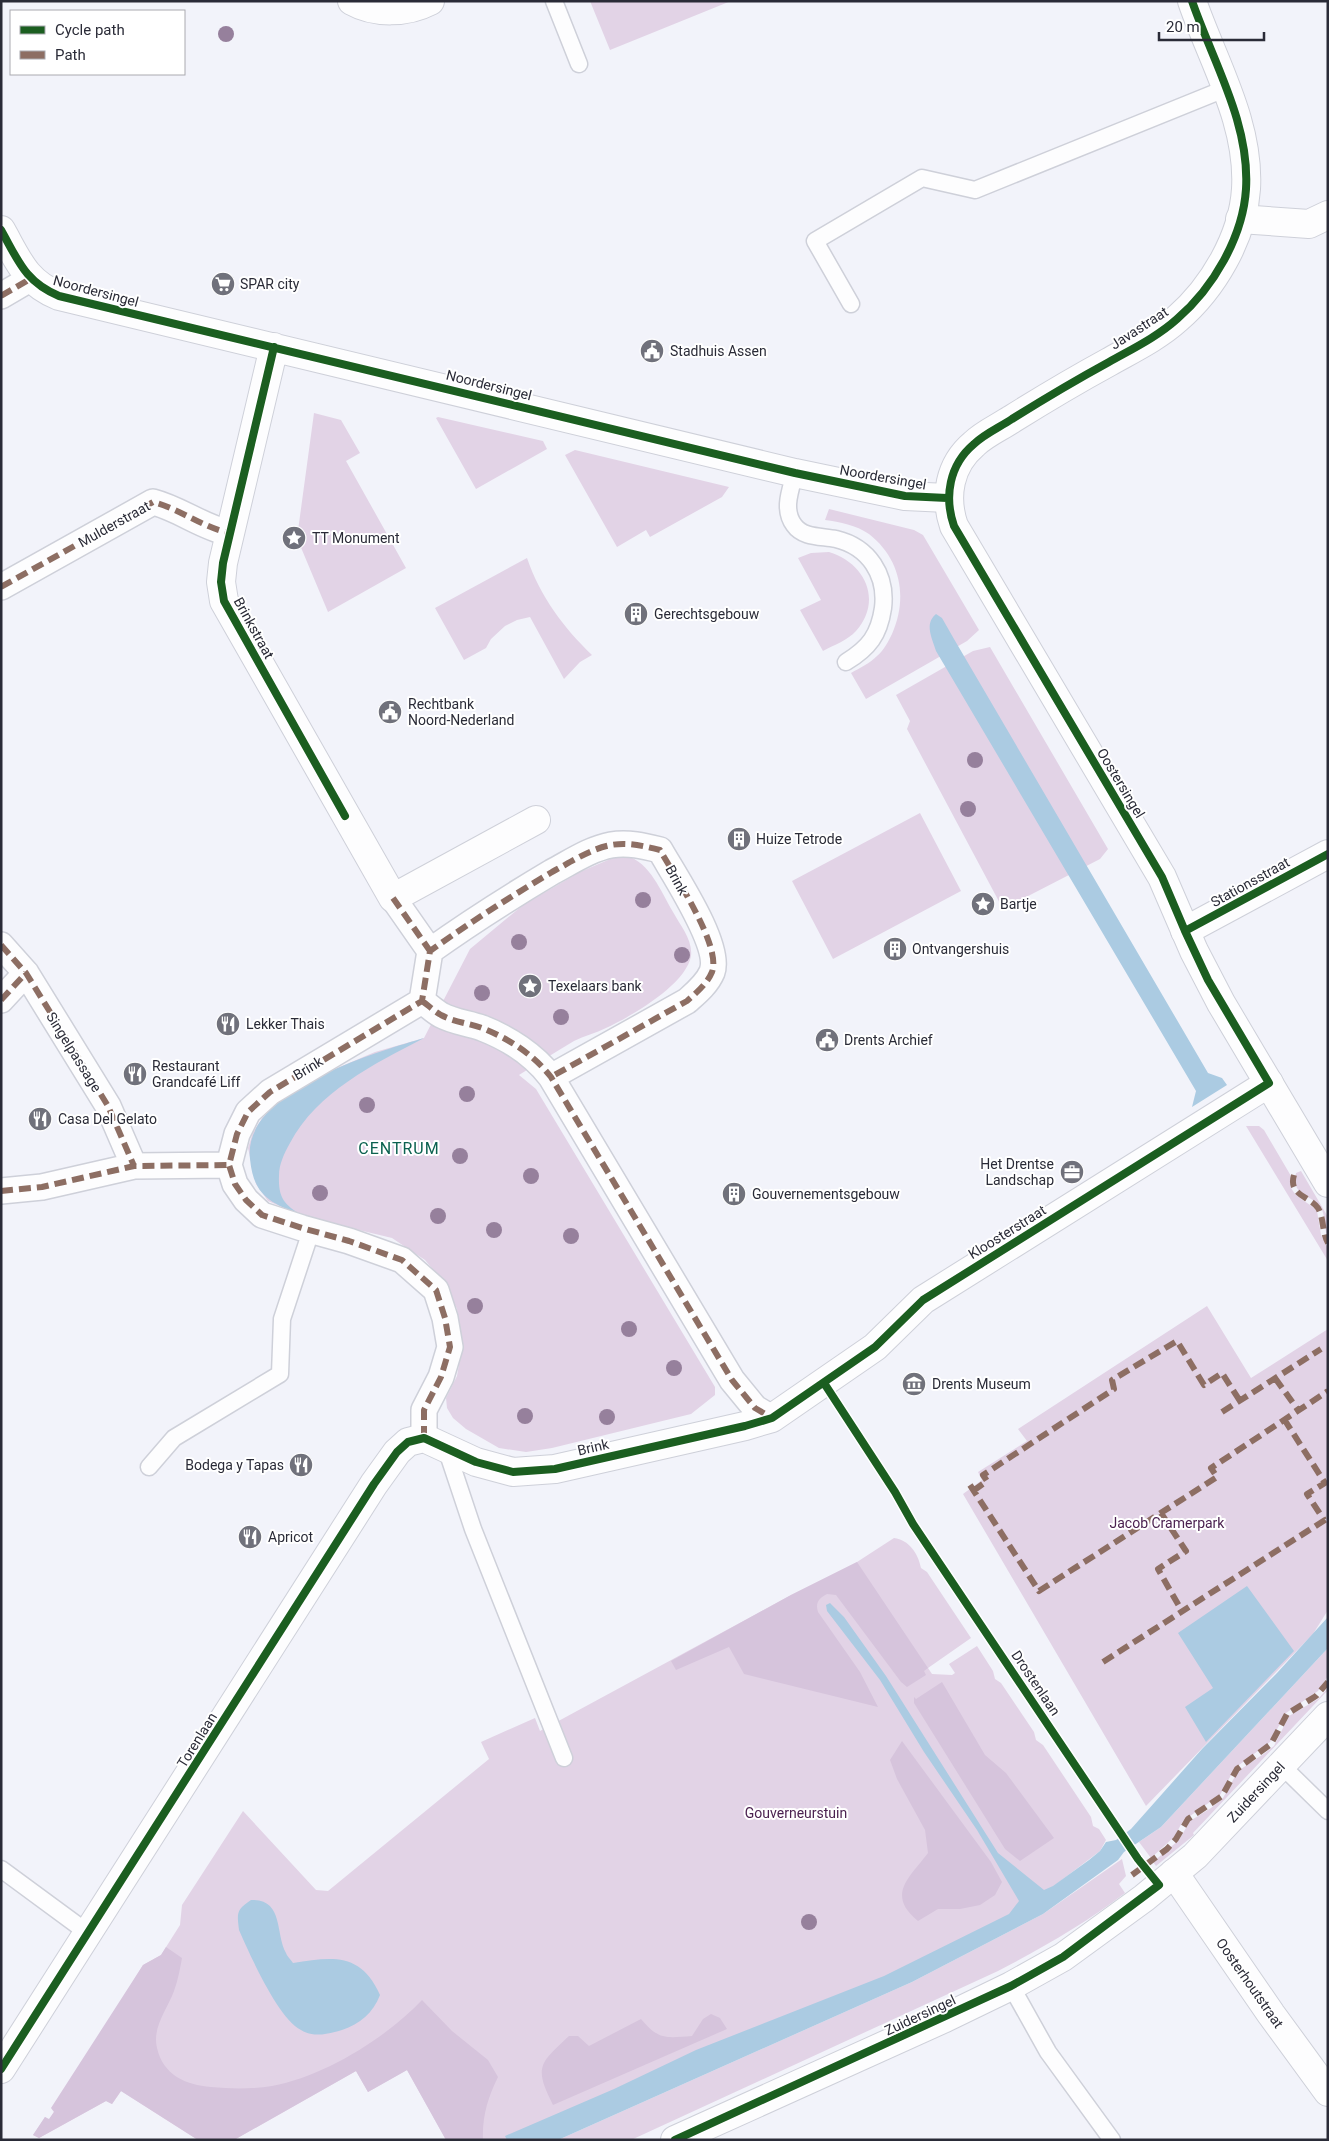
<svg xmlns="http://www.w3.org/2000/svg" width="1329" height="2141" font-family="Roboto,sans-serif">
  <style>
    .green { fill: #e2d3e6 }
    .forest { fill: #d6c4dc }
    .water { fill: #abcbe2 }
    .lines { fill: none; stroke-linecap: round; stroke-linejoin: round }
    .service-casing { stroke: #ced0d9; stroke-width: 19 }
    .pedestrian-casing { stroke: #ced0d9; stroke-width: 28 }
    .minor-casing { stroke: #ced0d9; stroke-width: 30 }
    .tertiary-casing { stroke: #ced0d9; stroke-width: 30 }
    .secondary-casing { stroke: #ced0d9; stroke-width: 30 }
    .service { stroke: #fdfdfe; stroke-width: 16 }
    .pedestrian { stroke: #fdfdfe; stroke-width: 25 }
    .minor { stroke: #fdfdfe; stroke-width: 28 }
    .tertiary { stroke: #fdfdfe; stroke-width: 28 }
    .secondary { stroke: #fdfdfe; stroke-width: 28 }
    .quiet { stroke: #8d6e63; stroke-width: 6; stroke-dasharray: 12 6; stroke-linecap: butt }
    .cycleway-casing { stroke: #fff; stroke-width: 11 }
    .cycleway { stroke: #1b5e20; stroke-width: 8 }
    .tree { fill: #96809c }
    .labels { text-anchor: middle; stroke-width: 4; stroke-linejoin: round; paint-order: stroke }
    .poi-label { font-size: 14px; fill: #2a2b37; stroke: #fff; text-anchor: start }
    .street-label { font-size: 14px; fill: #2a2b37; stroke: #fff }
    .park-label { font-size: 14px; fill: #4b2150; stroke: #fff }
    .quarter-label { font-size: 16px; letter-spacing: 1px; fill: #0c6250; stroke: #fff }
  </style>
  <rect width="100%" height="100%" fill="#f2f3fa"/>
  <!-- green -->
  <path class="green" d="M590 1H731L610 50Z
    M314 413 341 420 360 453 346 461 406 568 328 612 297 538Z
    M438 417 543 441 547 449 476 489 436 418Z
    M575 450 729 487 722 497 650 537 646 530 617 547 565 455Z
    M829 509 914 530 923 535 979 630 967 641 866 699 851 673C860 668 870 663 877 656 884 650 888 642 892 634 908 598 901 559 869 534 856 525 840 522 825 520Z
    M829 552C865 563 883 600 856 631 848 640 834 645 823 651L800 610 821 600 798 558 811 553Z
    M527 558C540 596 563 627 592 655L580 662 564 679 530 617 517 620 505 626 491 639 486 648 464 660 435 608Z
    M990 647 1108 849 1100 859 1003 909 907 729 910 721 896 695 973 651Z
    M920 813 961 891 833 959 792 881Z
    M626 855C651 864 660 890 673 912 680 925 693 940 691 956 686 985 630 1017 606 1028 596 1033 584 1036 574 1041 555 1052 537 1064 519 1075L536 1089 715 1387V1395L691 1414 552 1448 526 1452 499 1448 466 1429 453 1418 447 1408 446 1398 457 1376 461 1352 457 1309 445 1284 425 1260 392 1238 305 1217 268 1201 256 1184 248 1148 253 1132 263 1117 330 1071 375 1052 424 1038 470 949 523 905 580 872 615 857Z
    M1246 1126H1259L1264 1130 1291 1176C1285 1195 1307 1200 1317 1211L1321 1235 1328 1248V1261Z
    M1301 1171 1328 1217V1238C1324 1229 1326 1219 1322 1210 1315 1194 1290 1198 1296 1173Z
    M1207 1306 1251 1378 1328 1329V1610L1313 1634 1146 1806 963 1494 982 1480 978 1472 1027 1441 1018 1429Z
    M894 1538C909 1540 918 1553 921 1568L927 1572 971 1638 928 1668 932 1674 952 1675 955 1673 949 1664 977 1646 993 1671 995 1679 1001 1683 1034 1732 1036 1740 1043 1745 1091 1817 1093 1826 1099 1829 1106 1840 1100 1851 1005 1923 529 2140H446L407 2070 368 2092 356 2071 234 2140H198L121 2091 112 2104 106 2101 39 2138 33 2135 45 2117 49 2120 143 1965 161 1955 180 1925 182 1905 243 1811 316 1890 328 1891 489 1759 481 1742 535 1718 540 1731 791 1595 857 1562Z
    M1328 1648V1676L1318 1691 1286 1713 1270 1742 1235 1768 1220 1795 1183 1821 1174 1837 1151 1858 1139 1842 1161 1827Z
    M1328 1688V1690L1193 1833 1194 1835 1156 1866 1153 1862 1179 1840 1190 1821 1211 1808 1223 1798 1238 1771 1265 1753 1274 1746 1289 1716 1318 1699Z
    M1122 1859 1126 1876 1119 1884 1125 1893C1086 1923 1042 1948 998 1971L631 2140H558L912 1982 1043 1914Z"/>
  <!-- forest -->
  <path class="forest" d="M857 1562 928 1668 924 1671 926 1675 907 1687 901 1682 836 1595 827 1594C819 1598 815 1603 818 1612L860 1672 878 1707 744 1674 729 1647 676 1670 671 1661 791 1595Z
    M942 1682 985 1755 1006 1773 1054 1838 1020 1861 1005 1849 914 1703V1697L916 1699Z
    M902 1741 991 1862 1002 1882 995 1895 980 1905 960 1909H938L918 1921C886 1895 909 1878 928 1853L925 1830 897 1779 890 1760Z
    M166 1947 182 1958C180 1969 178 1980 174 1991 167 2010 152 2027 157 2048 163 2075 186 2085 211 2087 232 2089 252 2089 272 2086 325 2076 386 2038 422 2000L452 2031 488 2060 498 2077C488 2097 482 2117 483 2140H446L407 2070 368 2092 356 2071 234 2140H198L121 2091 112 2104 106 2101 39 2138 33 2135 45 2117 49 2119 54 2112 51 2108 143 1965 161 1955Z
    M711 2014 720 2018 727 2029 553 2105C534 2067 539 2064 569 2036H578L589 2046 641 2019C659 2040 665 2038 692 2036L703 2019Z"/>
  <!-- water -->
  <path class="water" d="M936 614 942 618 954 639 1208 1073 1222 1078 1227 1085 1192 1107 1196 1091 936 651C932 638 924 624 936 614Z
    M424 1038C374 1064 317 1092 290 1143 284 1154 279 1164 279 1176 278 1200 286 1206 305 1217 273 1203 254 1199 250 1159 242 1091 374 1053 424 1038Z
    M1247 1586 1294 1651 1206 1742 1185 1707 1213 1688 1178 1633Z
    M830 1603 844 1617 886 1676 998 1853 1044 1890 1053 1886 1089 1860 1100 1851 1106 1842 1116 1840 1131 1829 1202 1749 1277 1673 1328 1617V1648L1161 1827 1124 1852 1118 1860 1043 1914 912 1982 558 2140H507L505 2136 614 2089 696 2050 884 1976 1009 1914 1019 1901 977 1830 924 1752 880 1680 827 1611 826 1605Z
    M251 1900C284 1899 275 1933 286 1953 287 1956 291 1960 293 1963 332 1957 361 1952 380 1995 373 2013 360 2024 342 2030 328 2034 314 2038 301 2030 278 2018 250 1955 239 1930 237 1913 236 1910 251 1900Z"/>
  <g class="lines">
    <!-- service casing -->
    <g class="service-casing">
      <path id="service" d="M554 1 579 64
        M851 304 815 241 922 178 975 190 1227 88
        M795 473C791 489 782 509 794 525 803 538 821 536 836 539 869 547 887 575 883 608 879 635 869 648 846 662
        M446 1448 473 1529 564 1758
        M149 1467 174 1438 280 1374 282 1319 311 1231
        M1281 1765 1328 1811
        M1 1869 88 1933
        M1011 1986 1048 2052 1112 2140"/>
    </g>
    <!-- pedestrian casing -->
    <g class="pedestrian-casing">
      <path id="pedestrian" d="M1 296 30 279
        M1 587 153 502C180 509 202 527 229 533
        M393 898 430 951
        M1 945 26 973 108 1106 134 1166
        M1 1000 26 973
        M422 1001C428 1005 434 1011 441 1015 454 1022 468 1023 482 1028 508 1038 534 1055 551 1077L732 1380 755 1408 772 1418
        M1 1191 42 1187 134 1166 229 1165
        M424 1438V1410L441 1377 450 1347 445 1318 436 1290 402 1260 349 1241 302 1228 262 1215 246 1200 235 1184 229 1165 237 1134 248 1112 270 1092 422 1001 430 951C469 923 510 897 552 872 571 862 590 849 611 845 628 842 644 846 660 850 674 875 722 946 712 972 707 984 696 993 687 1001L551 1077"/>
    </g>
    <!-- minor casing -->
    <g class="minor-casing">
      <path id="minor" d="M352 1C375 14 407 13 430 1
        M1240 219 1309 224 1328 215
        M1 230C18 260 25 282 59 296L795 473 905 496 947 498
        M274 347 223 563 221 582 224 601 393 898 536 820
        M1174 1873 1271 2014 1328 2092
        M1 2069 374 1484 397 1452 408 1442 424 1438 476 1462 513 1472 555 1469 745 1426 772 1418 875 1347 923 1300 1269 1083"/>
    </g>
    <!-- tertiary casing -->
    <g class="tertiary-casing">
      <path id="tertiary" d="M1185 931 1328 854"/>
    </g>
    <!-- secondary casing -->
    <g class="secondary-casing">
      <path id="secondary" d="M1192 1C1213 62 1250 123 1246 189 1243 237 1213 288 1177 319 1157 337 1132 349 1109 362 1076 380 1044 399 1012 419 1000 427 984 434 974 444 949 465 944 497 954 526L1162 877 1194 951 1221 1003 1328 1183
        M675 2140 945 2018 1011 1986 1063 1957 1144 1898 1195 1856 1328 1716"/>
    </g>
    <!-- service -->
    <use href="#service" class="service"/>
    <!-- pedestrian -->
    <use href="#pedestrian" class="pedestrian"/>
    <!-- minor -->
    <use href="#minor" class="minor"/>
    <!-- tertiary -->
    <use href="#tertiary" class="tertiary"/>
    <!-- secondary -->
    <use href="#secondary" class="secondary"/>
    <!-- quiet -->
    <path class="quiet" d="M1 296 30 279
      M1 587 153 502C180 509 202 527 229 533
      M393 898 430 951
      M1 945 26 973 108 1106 134 1166
      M1 1000 26 973
      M422 1001C428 1005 434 1011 441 1015 454 1022 468 1023 482 1028 508 1038 534 1055 551 1077L732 1380 755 1408 772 1418
      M1294 1175C1288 1195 1309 1196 1318 1208 1324 1218 1322 1233 1328 1243
      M1 1191 42 1187 134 1166 229 1165
      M1275 1378 1298 1410
      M1222 1412 1321 1349
      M1284 1419 1325 1483 1307 1494 1324 1520
      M424 1438V1410L441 1377 450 1347 445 1318 436 1290 402 1260 349 1241 302 1228 262 1215 246 1200 235 1184 229 1165 237 1134 248 1112 270 1092 422 1001 430 951C469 923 510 897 552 872 571 862 590 849 611 845 628 842 644 846 660 850 674 875 722 946 712 972 707 984 696 993 687 1001L551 1077
      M970 1485 1039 1591 1217 1477 1211 1468 1328 1391
      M973 1491 987 1481 983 1475 1114 1389 1112 1380 1177 1341 1204 1385 1222 1373 1240 1401
      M1161 1513 1186 1551 1158 1569 1183 1613
      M1103 1662 1328 1518
      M1132 1875 1167 1849 1176 1839 1188 1819 1222 1796 1237 1769 1271 1744 1287 1714 1316 1696 1328 1682"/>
    <!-- cycleway casing -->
    <g class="cycleway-casing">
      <path id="cycleway" d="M1 230C18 260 25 282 59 296L795 473 905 496 947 498
        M274 347 223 563 221 582 224 601 345 816
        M1185 931 1328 854
        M1 2069 374 1484 397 1452 408 1442 424 1438 476 1462 513 1472 555 1469 745 1426 772 1418 875 1347 923 1300 1269 1083 1208 980 1185 931 1162 877 954 526C944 497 949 465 974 444 984 434 1000 427 1012 419 1044 399 1076 380 1109 362 1132 349 1157 337 1177 319 1213 288 1243 237 1246 189 1250 123 1213 62 1192 1
        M675 2140 1011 1986 1063 1957 1159 1885 1138 1859 913 1524 895 1492 824 1383"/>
    </g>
    <!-- cycleway -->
    <use href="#cycleway" class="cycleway"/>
  </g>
  <!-- trees -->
  <g class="tree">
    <circle cx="226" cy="34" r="8"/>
    <circle cx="975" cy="760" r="8"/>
    <circle cx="968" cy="809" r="8"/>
    <circle cx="643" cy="900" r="8"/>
    <circle cx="519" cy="942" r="8"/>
    <circle cx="682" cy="955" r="8"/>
    <circle cx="482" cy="993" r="8"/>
    <circle cx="561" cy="1017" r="8"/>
    <circle cx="467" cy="1094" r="8"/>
    <circle cx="367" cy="1105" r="8"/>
    <circle cx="460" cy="1156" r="8"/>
    <circle cx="531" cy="1176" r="8"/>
    <circle cx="320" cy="1193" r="8"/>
    <circle cx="438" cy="1216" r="8"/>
    <circle cx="494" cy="1230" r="8"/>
    <circle cx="571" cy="1236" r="8"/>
    <circle cx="475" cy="1306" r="8"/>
    <circle cx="629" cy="1329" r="8"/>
    <circle cx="674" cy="1368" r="8"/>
    <circle cx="525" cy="1416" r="8"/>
    <circle cx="607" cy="1417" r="8"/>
    <circle cx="809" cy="1922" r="8"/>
  </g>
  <!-- icons -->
  <defs>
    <g id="supermarket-disc" transform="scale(1.25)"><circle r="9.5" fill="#70717b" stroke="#fff"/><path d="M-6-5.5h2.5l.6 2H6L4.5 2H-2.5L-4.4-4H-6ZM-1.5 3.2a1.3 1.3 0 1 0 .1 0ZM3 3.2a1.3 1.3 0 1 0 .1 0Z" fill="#fff"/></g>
    <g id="civic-disc" transform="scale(1.25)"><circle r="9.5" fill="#70717b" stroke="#fff"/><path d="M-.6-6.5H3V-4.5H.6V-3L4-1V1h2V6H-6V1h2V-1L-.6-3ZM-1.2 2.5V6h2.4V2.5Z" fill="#fff"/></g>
    <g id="sight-disc" transform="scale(1.25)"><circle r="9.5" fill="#70717b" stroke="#fff"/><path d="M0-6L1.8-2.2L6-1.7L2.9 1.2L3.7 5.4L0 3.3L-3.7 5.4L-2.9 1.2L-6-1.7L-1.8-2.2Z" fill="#fff"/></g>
    <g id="building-disc" transform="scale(1.25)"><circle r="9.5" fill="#70717b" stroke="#fff"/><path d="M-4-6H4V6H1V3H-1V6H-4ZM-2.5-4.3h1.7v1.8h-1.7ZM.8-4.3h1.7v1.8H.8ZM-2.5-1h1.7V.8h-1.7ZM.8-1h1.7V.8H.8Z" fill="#fff"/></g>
    <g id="restaurant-disc" transform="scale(1.25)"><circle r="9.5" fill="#70717b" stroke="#fff"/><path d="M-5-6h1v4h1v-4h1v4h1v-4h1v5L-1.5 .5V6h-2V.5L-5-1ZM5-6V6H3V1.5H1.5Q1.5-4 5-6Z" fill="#fff"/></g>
    <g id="office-disc" transform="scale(1.25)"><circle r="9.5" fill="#70717b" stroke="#fff"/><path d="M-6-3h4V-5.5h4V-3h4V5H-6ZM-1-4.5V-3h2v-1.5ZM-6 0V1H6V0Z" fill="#fff"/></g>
    <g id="museum-disc" transform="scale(1.25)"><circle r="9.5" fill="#70717b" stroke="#fff"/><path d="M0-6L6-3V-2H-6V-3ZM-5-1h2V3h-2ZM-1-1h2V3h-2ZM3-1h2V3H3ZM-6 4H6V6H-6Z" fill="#fff"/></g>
  </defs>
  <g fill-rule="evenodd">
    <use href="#supermarket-disc" x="223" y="284"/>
    <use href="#civic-disc" x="652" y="351"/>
    <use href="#sight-disc" x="294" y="538"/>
    <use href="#building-disc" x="636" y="614"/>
    <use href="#civic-disc" x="390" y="712"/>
    <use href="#building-disc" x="739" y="839"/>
    <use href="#sight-disc" x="983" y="904"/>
    <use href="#building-disc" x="895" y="949"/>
    <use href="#sight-disc" x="530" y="986"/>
    <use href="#restaurant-disc" x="228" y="1024"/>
    <use href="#civic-disc" x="827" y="1040"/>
    <use href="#restaurant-disc" x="135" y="1074"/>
    <use href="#restaurant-disc" x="40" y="1119"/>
    <use href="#office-disc" x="1072" y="1172"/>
    <use href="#building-disc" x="734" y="1194"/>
    <use href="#museum-disc" x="914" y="1384"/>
    <use href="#restaurant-disc" x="301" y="1465"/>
    <use href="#restaurant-disc" x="250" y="1537"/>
  </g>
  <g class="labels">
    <!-- poi labels -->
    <g class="poi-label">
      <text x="240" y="289">SPAR city</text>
      <text x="670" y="356">Stadhuis Assen</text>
      <text x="312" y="543">TT Monument</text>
      <text x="654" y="619">Gerechtsgebouw</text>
      <text x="408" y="709">Rechtbank<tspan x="408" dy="16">Noord-Nederland</tspan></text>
      <text x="756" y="844">Huize Tetrode</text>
      <text x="1000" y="909">Bartje</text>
      <text x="912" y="954">Ontvangershuis</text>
      <text x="548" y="991">Texelaars bank</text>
      <text x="246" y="1029">Lekker Thais</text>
      <text x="844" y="1045">Drents Archief</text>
      <text x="152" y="1071">Restaurant<tspan x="152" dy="16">Grandcafé Liff</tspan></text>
      <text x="58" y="1124">Casa Del Gelato</text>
      <text x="1054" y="1169" text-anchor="end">Het Drentse<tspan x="1054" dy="16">Landschap</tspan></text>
      <text x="752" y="1199">Gouvernementsgebouw</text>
      <text x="932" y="1389">Drents Museum</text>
      <text x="284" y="1470" text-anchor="end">Bodega y Tapas</text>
      <text x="268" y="1542">Apricot</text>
    </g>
    <!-- street labels -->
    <g class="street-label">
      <text transform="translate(96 291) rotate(15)" y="5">Noordersingel</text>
      <text transform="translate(1139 328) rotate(-33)" y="5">Javastraat</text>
      <text transform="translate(489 385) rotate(14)" y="5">Noordersingel</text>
      <text transform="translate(883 477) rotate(10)" y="5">Noordersingel</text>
      <text transform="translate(114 524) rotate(-29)" y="5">Mulderstraat</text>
      <text transform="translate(254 628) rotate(61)" y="5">Brinkstraat</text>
      <text transform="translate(1121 783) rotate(59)" y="5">Oostersingel</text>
      <text transform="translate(677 880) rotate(61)" y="5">Brink</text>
      <text transform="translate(1250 882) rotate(-29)" y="5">Stationsstraat</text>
      <text transform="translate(74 1052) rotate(58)" y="5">Singelpassage</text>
      <text transform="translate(308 1068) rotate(-31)" y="5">Brink</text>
      <text transform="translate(1007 1232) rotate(-32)" y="5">Kloosterstraat</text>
      <text transform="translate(593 1447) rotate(-13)" y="5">Brink</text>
      <text transform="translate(1036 1683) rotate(56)" y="5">Drostenlaan</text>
      <text transform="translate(197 1740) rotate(-58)" y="5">Torenlaan</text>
      <text transform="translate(1256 1792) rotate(-47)" y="5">Zuidersingel</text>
      <text transform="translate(1250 1983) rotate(55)" y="5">Oosterhoutstraat</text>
      <text transform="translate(920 2015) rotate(-25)" y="5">Zuidersingel</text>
    </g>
    <!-- park labels -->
    <g class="park-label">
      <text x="1167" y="1528">Jacob Cramerpark</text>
      <text x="796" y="1818">Gouverneurstuin</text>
    </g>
    <!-- quarter labels -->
    <g class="quarter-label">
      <text x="399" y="1154">CENTRUM</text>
    </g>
  </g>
  <!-- border -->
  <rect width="1329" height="2141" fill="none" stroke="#2a2b37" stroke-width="5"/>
  <!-- legend -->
  <rect x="10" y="10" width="175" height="65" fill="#ffffff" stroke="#aaaaaf"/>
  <rect x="20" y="26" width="25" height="8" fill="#1b5e20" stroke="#aaaaaf"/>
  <text x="55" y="35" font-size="15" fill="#2a2b37">Cycle path</text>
  <rect x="20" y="51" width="25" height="8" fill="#8d6e63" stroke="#aaaaaf"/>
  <text x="55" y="60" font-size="15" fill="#2a2b37">Path</text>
  <!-- scale -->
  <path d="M1159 32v8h105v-8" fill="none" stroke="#2a2b37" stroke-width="2.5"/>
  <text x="1166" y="32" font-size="15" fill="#2a2b37" stroke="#ffffff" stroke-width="4" paint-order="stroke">20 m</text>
</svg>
